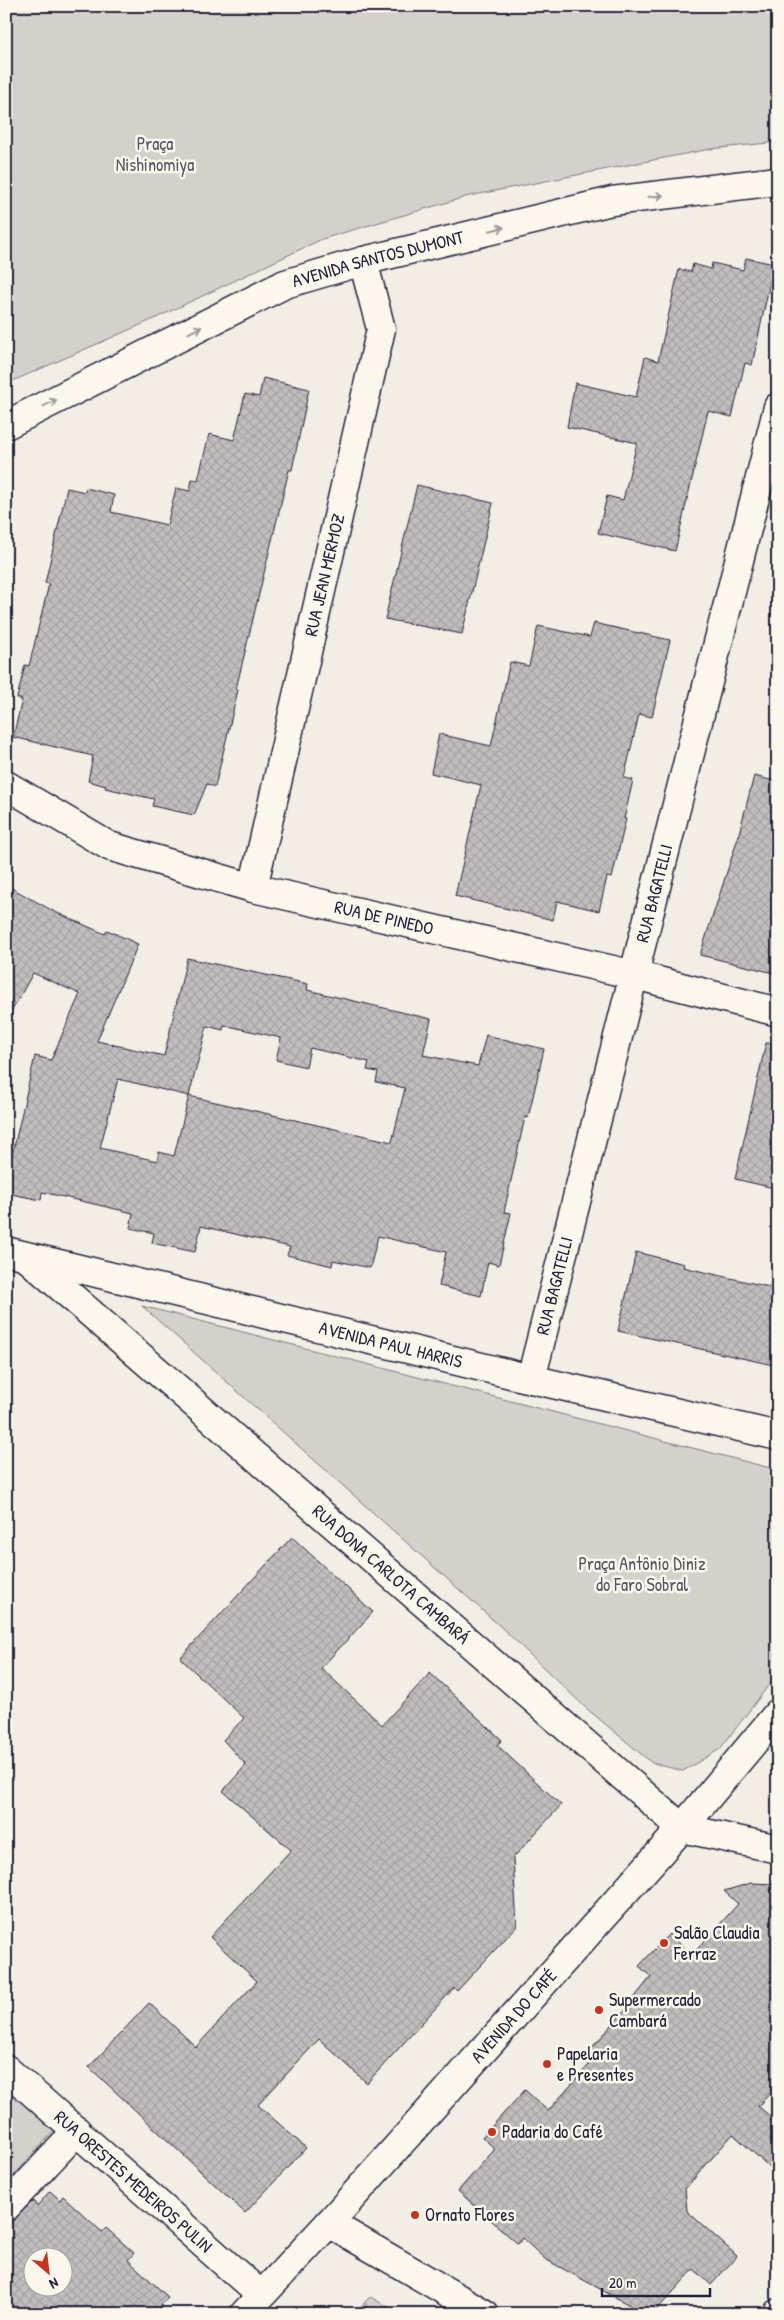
<svg xmlns="http://www.w3.org/2000/svg" width="784" height="2320" font-family="'Patrick Hand',sans-serif">
  <style>
    .cemetery { fill: url(#cemetery-stones); stroke: #7b7a84 }
    .green { fill: #d4d1cc; stroke: #7b7a84 }
    .building { fill: url(#building-cross-hatch); stroke: #22223b; fill-rule: evenodd }
    .lines { fill: none; stroke-linecap: round; stroke-linejoin: round }
    .minor-casing { stroke: #22223b; stroke-width: 31 }
    .major-casing { stroke: #22223b; stroke-width: 31 }
    .minor { stroke: #fbf7ec; stroke-width: 28 }
    .major { stroke: #fbf7ec; stroke-width: 28 }
    .oneway { stroke: #99979c }
    .poi-dot { fill: #c8321e; stroke: #fbf7ec; stroke-width: 2 }
    .labels { text-anchor: middle; stroke-width: 5; stroke-linejoin: round; paint-order: stroke }
    .park-label { font-size: 18px; fill: #575766; stroke: #fbf7ec }
    .street-label { font-size: 18px; fill: #22223b; stroke: #fbf7ec }
    .poi-label { font-size: 18px; fill: #22223b; stroke: #fbf7ec; text-anchor: start }
  </style>
  <defs>
    <pattern id="cemetery-stones" width="16" height="16" patternUnits="userSpaceOnUse" patternTransform="scale(1.25)"><rect width="16" height="16" fill="#d4d1cc"/><path d="M2 7V4a2 2 0 0 1 4 0v3zM10 15v-3a2 2 0 0 1 4 0v3z" fill="#b6b3b0"/></pattern>
    <pattern id="building-cross-hatch" width="8" height="8" patternUnits="userSpaceOnUse" patternTransform="scale(1.25)"><rect width="8" height="8" fill="#c2bebe"/><path d="M0 0l8 8M0 8l8-8" fill="none" stroke="#a6a3a4"/></pattern>
  </defs>
  <rect width="100%" height="100%" fill="#f2eee5"/>
  <filter id="ink" filterUnits="userSpaceOnUse"><feTurbulence type="fractalNoise" baseFrequency=".02" numOctaves="2"/><feDisplacementMap in="SourceGraphic" scale="10" xChannelSelector="R" yChannelSelector="G"/><feConvolveMatrix kernelMatrix="1 2 1 2 8 2 1 2 1" color-interpolation-filters="sRGB"/></filter>
  <g filter="url(#ink)">
    <!-- cemetery -->
    <path class="cemetery" d="M370 2297 401 2314H353Z"/>
    <!-- green -->
    <path class="green" d="M6 6H778V142L710 149 469 196 322 239 154 319 6 384Z
      M142 1306 778 1470V1673L720 1749 683 1771 652 1763 586 1708 501 1627Z
      M6 2089 54 2131 6 2184Z"/>
    <!-- building -->
    <path class="building" d="M746 258 774 264 752 365 745 363 732 417 708 411 675 551 598 533 607 496 623 500 637 443 567 427 575 383 636 397 645 357 658 361 679 269 691 272 693 264 711 269 712 263 743 270Z
      M263 378 309 389 292 470H289L236 689 238 690 215 787 207 784 194 815 152 806 154 799 105 788 106 786 88 781 93 756 13 737 22 700 17 698 25 665 29 666 49 584 45 583 67 488 85 492 86 488 114 495 111 512 167 525 176 488 190 491 192 479 198 480 209 434 234 440 245 394 259 397Z
      M417 485 493 503 462 634 385 619Z
      M594 623 670 640 652 717 639 714 624 778 633 780 624 819H626L612 878 607 877 599 911 557 901 553 920 455 896 481 785 431 773 439 734 491 746 510 662 529 666 538 626 590 637Z
      M754 776 778 782V974L700 955 737 841Z
      M6 885 55 912 105 934 107 930 138 944 97 1041 164 1056 187 958 308 984 307 990 431 1019 423 1055 478 1066 486 1035 544 1049 528 1118 525 1117 504 1212 511 1213 499 1265 488 1262 481 1296 439 1286 446 1252 378 1236 370 1268 333 1260 332 1266 287 1255 290 1247 201 1226 195 1252 152 1243 154 1233 130 1228 133 1213 42 1192 41 1200 6 1193V1182L35 1056 51 1060 80 994 33 973 6 1021ZM224 1025 281 1038 276 1060 306 1067 310 1048 369 1062 367 1070 378 1072 376 1082 405 1088 392 1142 189 1096 207 1026 223 1030ZM118 1079 189 1096 174 1156 159 1152 157 1161 100 1148Z
      M766 1043 778 1044V1189L735 1179Z
      M636 1252 684 1264 683 1267 778 1289V1366L618 1331Z
      M292 1537 373 1612 321 1668 382 1725 430 1673 502 1740 497 1745 561 1805 513 1858 517 1926 457 1991 454 1988 367 2083 319 2039 258 2105 306 2148 245 2213 89 2067 149 2003 196 2047 257 1981 210 1937 291 1850 223 1791 246 1765 223 1740 244 1718 180 1658Z
      M751 1883 778 1884V2085L758 2106 778 2123V2175L733 2134 685 2189 687 2211 737 2256 711 2285 694 2269 653 2314H646L545 2259 522 2238 518 2244 458 2191 495 2149 482 2137 525 2090 548 2111 595 2058 588 2052 635 1999 634 1998 651 1977 639 1966 669 1934 692 1955 738 1904 724 1891Z
      M50 2191 60 2200 63 2196 102 2232 106 2228 134 2253 128 2260 168 2297 153 2314H6V2227L33 2201 37 2206ZM32 2258H62V2288H32Z"/>
    <g class="lines">
      <!-- minor casing -->
      <g class="minor-casing">
        <g id="minor">
          <path id="s1" d="M6 785 109 846 253 888 635 975 778 1012"/>
          <path id="s2" d="M253 888 381 329 363 261"/>
          <path id="s3" d="M6 1251 531 1379 778 1436"/>
          <path id="s4" d="M25 1256 682 1828 778 1849"/>
          <path id="s5" d="M531 1379 778 407"/>
          <path id="s6" d="M6 2069 261 2295"/>
          <path d="M6 2207 77 2131"/>
          <path d="M329 2223 485 2314"/>
          <path id="s7" d="M244 2314 329 2223 682 1828 778 1713"/>
          <path d="M777 2314 778 2313"/>
        </g>
      </g>
      <!-- major casing -->
      <g class="major-casing">
        <g id="major">
          <path id="s8" d="M6 425 285 284 363 261 612 201 778 181"/>
        </g>
      </g>
      <!-- minor -->
      <use href="#minor" class="minor"/>
      <!-- major -->
      <use href="#major" class="major"/>
    </g>
    <!-- one-way arrows -->
    <defs><path id="oneway-shaft" d="M-6 0H5M1.5-3L5.5 0L1.5 3" fill="none" stroke-width="1.6" stroke-linecap="round" stroke-linejoin="round" transform="scale(1.25)"/></defs>
    <g class="oneway">
      <use href="#oneway-shaft" transform="translate(656 196) rotate(-7)"/>
      <use href="#oneway-shaft" transform="translate(497 229) rotate(-14)"/>
      <use href="#oneway-shaft" transform="translate(195 330) rotate(-27)"/>
      <use href="#oneway-shaft" transform="translate(50 403) rotate(-27)"/>
    </g>
  </g>
  <!-- markers -->
  <g class="poi-dot">
    <circle cx="664" cy="1943" r="5"/>
    <circle cx="599" cy="2010" r="5"/>
    <circle cx="547" cy="2064" r="5"/>
    <circle cx="492" cy="2132" r="5"/>
    <circle cx="415" cy="2215" r="5"/>
  </g>
  <g class="labels">
    <!-- park labels -->
    <g class="park-label">
      <text x="155" y="150">Praça<tspan x="155" dy="21">Nishinomiya</tspan></text>
      <text x="642" y="1570">Praça Antônio Diniz<tspan x="642" dy="21">do Faro Sobral</tspan></text>
    </g>
    <!-- street labels -->
    <g class="street-label">
      <text dy="6" stroke="none"><textPath href="#s8" startOffset="409">AVENIDA SANTOS DUMONT</textPath></text>
      <text dy="6" stroke="none"><textPath href="#s2" startOffset="321">RUA JEAN MERMOZ</textPath></text>
      <text dy="6" stroke="none"><textPath href="#s5" startOffset="501">RUA BAGATELLI</textPath></text>
      <text dy="6" stroke="none"><textPath href="#s1" startOffset="404">RUA DE PINEDO</textPath></text>
      <text dy="6" stroke="none"><textPath href="#s5" startOffset="96">RUA BAGATELLI</textPath></text>
      <text dy="6" stroke="none"><textPath href="#s3" startOffset="396">AVENIDA PAUL HARRIS</textPath></text>
      <text dy="6" stroke="none"><textPath href="#s4" startOffset="485">RUA DONA CARLOTA CAMBARÁ</textPath></text>
      <text dy="6" stroke="none"><textPath href="#s7" startOffset="402">AVENIDA DO CAFÉ</textPath></text>
      <text dy="6" stroke="none"><textPath href="#s6" startOffset="170">RUA ORESTES MEDEIROS PULIN</textPath></text>
    </g>
    <!-- poi labels -->
    <g class="poi-label">
      <text x="674" y="1939">Salão Claudia<tspan x="674" dy="21">Ferraz</tspan></text>
      <text x="609" y="2006">Supermercado<tspan x="609" dy="21">Cambará</tspan></text>
      <text x="557" y="2060">Papelaria<tspan x="557" dy="21">e Presentes</tspan></text>
      <text x="502" y="2138">Padaria do Café</text>
      <text x="425" y="2221">Ornato Flores</text>
    </g>
  </g>
  <!-- margin -->
  <rect width="784" height="2320" fill="none" stroke="#fbf7ec" stroke-width="25"/>
  <rect x="12" y="12" width="759" height="2295" fill="none" stroke="#22223b" stroke-width="2" filter="url(#ink)"/>
  <!-- north arrow -->
  <g transform="translate(48 2272) rotate(152)"><circle r="24" fill="#fbf7ec" stroke="#a4a2a5"/>
  <path d="M0-4L9 19L0 12L-9 19Z" fill="#c8321e"/>
  <text y="-8" font-size="14" font-weight="bold" text-anchor="middle" fill="#22223b">N</text>
  </g>
  <!-- scale -->
  <path d="M602 2288v8h108v-8" fill="none" stroke="#22223b" stroke-width="2.5"/>
  <text x="609" y="2288" font-size="15" fill="#22223b" stroke="#fbf7ec" stroke-width="4" paint-order="stroke">20 m</text>
</svg>
